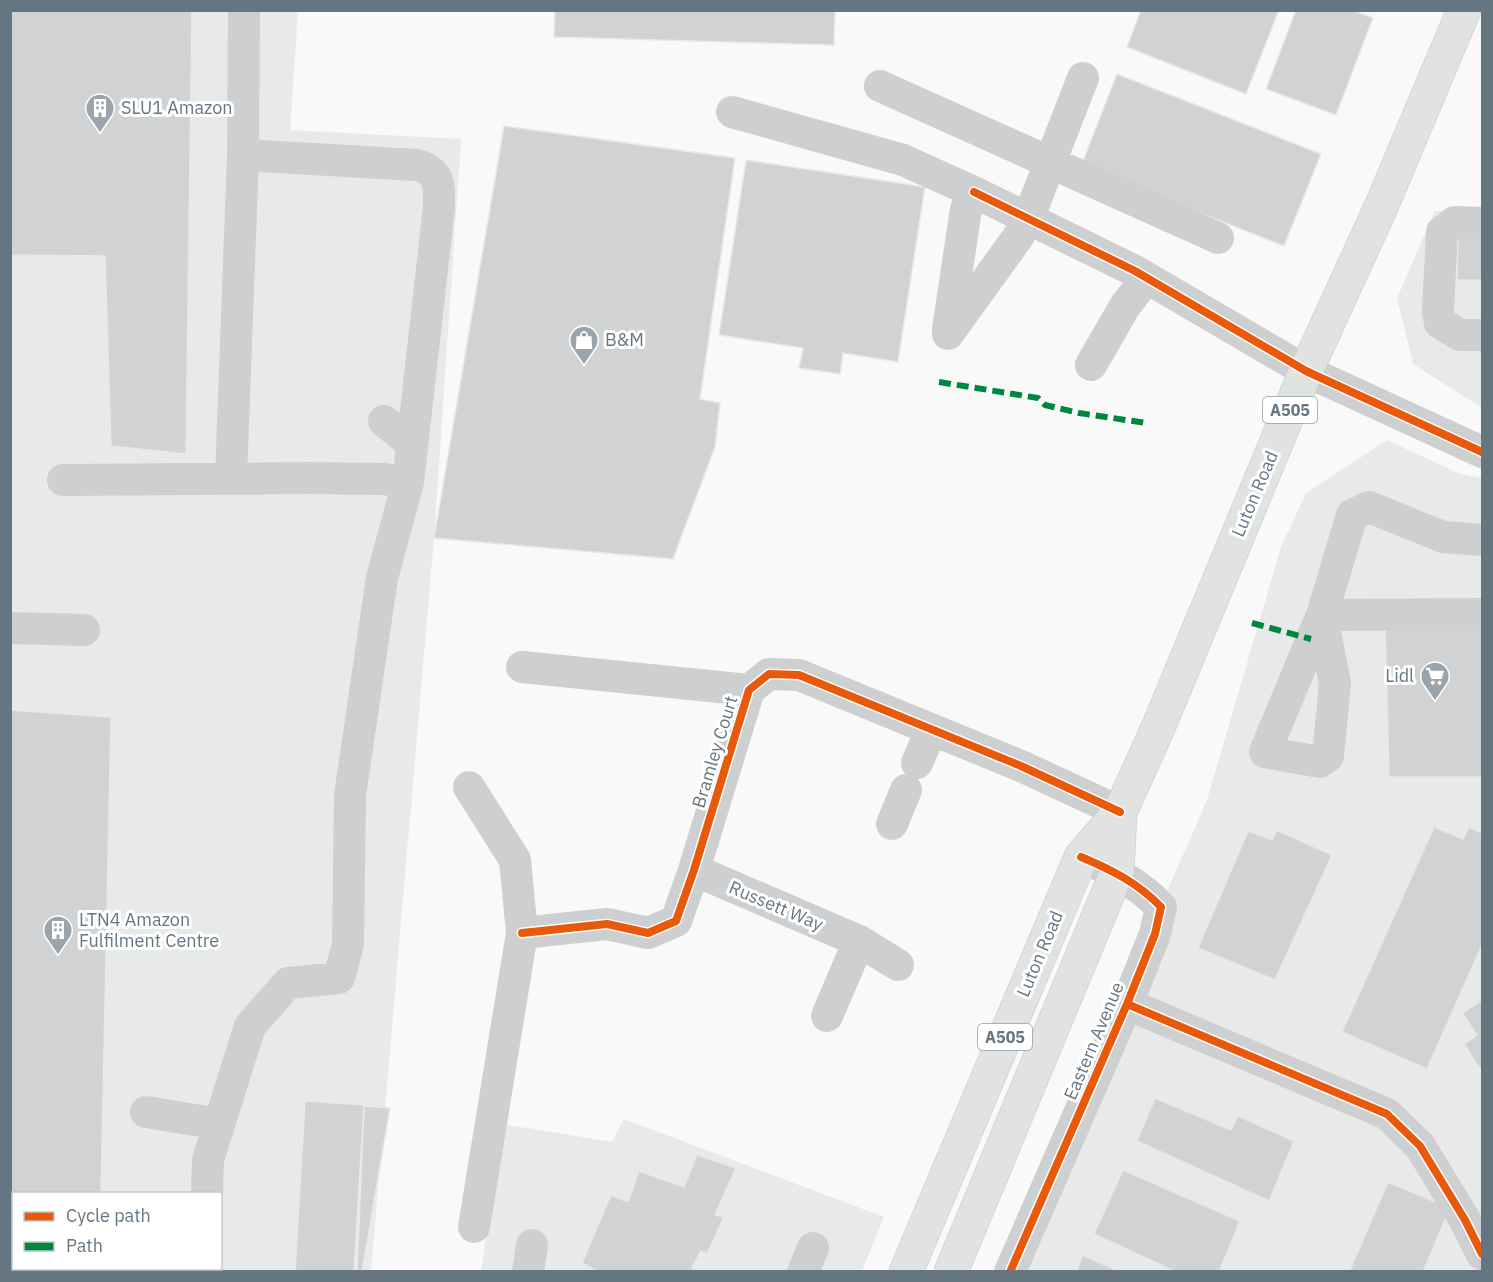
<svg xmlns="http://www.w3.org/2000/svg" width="1493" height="1282" font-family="'IBM Plex Sans',sans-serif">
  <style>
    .built { fill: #e8e9e9; fill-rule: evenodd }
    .building { fill: #d0d2d3; stroke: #e8e8e8; stroke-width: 1.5 }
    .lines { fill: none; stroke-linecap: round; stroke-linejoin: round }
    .major-casing { stroke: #d5d6d7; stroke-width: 35 }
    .minor { stroke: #cecfd0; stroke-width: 32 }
    .major { stroke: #e1e2e2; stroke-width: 33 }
    .quiet { stroke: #00873e; stroke-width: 6; stroke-dasharray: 12 6; stroke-linecap: butt }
    .cycleway-casing { stroke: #fff; stroke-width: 11 }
    .cycleway { stroke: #e8590c; stroke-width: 8 }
    .labels { text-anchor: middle; stroke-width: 6; stroke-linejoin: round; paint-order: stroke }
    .shield { fill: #fff; stroke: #939fa8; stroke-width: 1.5 }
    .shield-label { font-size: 16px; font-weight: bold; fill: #657683 }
    .poi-label { font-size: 18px; fill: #657683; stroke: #fff; text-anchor: start }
    .street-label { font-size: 18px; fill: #657683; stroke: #fff }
  </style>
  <rect width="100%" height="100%" fill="#f9f9f9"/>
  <!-- built -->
  <path class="built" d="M10 11H298L290 130 461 139 434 538 371 1271H11ZM14 1194H220V1268H14Z
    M1435 211 1482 212V408L1413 364 1397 298Z
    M1387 440 1460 474 1482 478V1271L1001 1272 1207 800 1281 547 1306 493Z
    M624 1119 884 1217 862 1271 481 1272 502 1124 612 1142Z"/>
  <!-- building -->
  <path class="building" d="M10 10H192L186 454 111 446 105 256 10 255Z
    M555 10H835L834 45 554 37Z
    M1141 10H1279L1246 94 1127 47Z
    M1296 10H1352L1373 18 1336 115 1266 89Z
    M1117 74 1321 154 1284 246 1081 166Z
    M504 126 735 158 700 399 720 403 715 447 673 559 434 538Z
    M746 160 925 187 898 362 843 353 840 374 799 368 803 348 719 335Z
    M1458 236H1482V280H1457Z
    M1385 624 1482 626V777H1389Z
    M10 710 111 717 101 1194H14V1268H100V1272H10Z
    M1434 827 1463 839 1469 827 1482 833V945L1427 1069 1342 1032Z
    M1277 830 1332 855 1275 980 1198 948 1248 831 1272 840Z
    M1482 1000V1072L1464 1044 1477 1035 1462 1013Z
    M1155 1098 1231 1130 1238 1116 1294 1141 1269 1201 1137 1141Z
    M305 1101 364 1105 354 1272H295Z
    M364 1106 390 1108 362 1272H357Z
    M697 1155 736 1168 715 1215 724 1217 707 1254 701 1251 692 1268 698 1272H599L582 1263 611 1195 628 1202 639 1171 684 1187Z
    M1123 1170 1240 1221 1219 1272H1176L1094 1234Z
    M1388 1182 1450 1208 1423 1272H1349Z
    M1083 1255 1120 1272H1076Z"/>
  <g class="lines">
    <!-- major casing -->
    <g class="major-casing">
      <path id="major" d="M906 1272 1081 857 1120 812 1158 728 1306 371 1381 207 1464 10
        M951 1272 1117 872 1120 812"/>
    </g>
    <!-- minor -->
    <path class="minor" d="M880 86 1218 238
      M732 112 903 160 974 192 1135 271 1306 371 1482 452
      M243 155 416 165C441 171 439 186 439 207L408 482
      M1482 223 1455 222 1442 232 1438 311 1440 323 1460 335H1482
      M948 329 966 209 974 192
      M948 334 1018 237 1028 219 1083 78
      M1091 365 1125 306 1146 279
      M384 421 412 444
      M231 478 243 155 244 10
      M63 480 309 478 383 479 408 482 382 578 350 795 348 944 339 978 288 983 250 1026 208 1160 207 1194
      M1482 540 1443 537 1369 507 1352 515 1322 615 1335 684 1328 756 1320 762 1265 752 1322 615 1482 614
      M10 628 84 630
      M522 667 749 690
      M917 763 931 730
      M469 787 515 860 522 933 474 1227
      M892 824 906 790
      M694 870 859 941 898 965
      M522 933 607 924 648 933 676 921 694 870 749 690 769 674 799 675 1021 766 1120 812
      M1127 1004 1387 1114 1420 1146 1465 1220 1482 1254
      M827 1016 859 941
      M146 1112 219 1124
      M203 1272V1268
      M528 1272 532 1245
      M803 1272 813 1248
      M1010 1272 1127 1004 1155 934 1161 907C1138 883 1112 870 1081 857"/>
    <!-- major -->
    <use href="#major" class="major"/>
    <!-- quiet -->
    <path class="quiet" d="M939 382 1038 398 1045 405 1079 413 1146 423
      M1252 623 1311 639"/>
    <!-- cycleway casing -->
    <g class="cycleway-casing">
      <path id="cycleway" d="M974 192 1135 271 1306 371 1482 452
        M522 933 607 924 648 933 676 921 694 870 749 690 769 674 799 675 1021 766 1120 812
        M1127 1004 1387 1114 1420 1146 1465 1220 1482 1254
        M1010 1272 1127 1004 1155 934 1161 907C1138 883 1112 870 1081 857"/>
    </g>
    <!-- cycleway -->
    <use href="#cycleway" class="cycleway"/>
  </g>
  <!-- icons -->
  <defs>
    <g id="building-pin" transform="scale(1.5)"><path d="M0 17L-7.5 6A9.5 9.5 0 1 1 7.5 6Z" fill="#99a4ac" stroke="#fff"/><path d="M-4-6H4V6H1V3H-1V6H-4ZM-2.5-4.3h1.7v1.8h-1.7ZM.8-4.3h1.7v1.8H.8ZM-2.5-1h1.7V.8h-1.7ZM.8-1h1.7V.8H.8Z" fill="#fff"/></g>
    <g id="shop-pin" transform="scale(1.5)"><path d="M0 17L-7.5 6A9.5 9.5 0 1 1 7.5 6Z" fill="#99a4ac" stroke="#fff"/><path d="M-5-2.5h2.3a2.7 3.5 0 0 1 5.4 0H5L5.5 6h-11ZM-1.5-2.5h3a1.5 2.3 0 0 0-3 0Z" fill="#fff"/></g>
    <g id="supermarket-pin" transform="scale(1.5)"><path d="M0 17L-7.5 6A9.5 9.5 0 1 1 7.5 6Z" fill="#99a4ac" stroke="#fff"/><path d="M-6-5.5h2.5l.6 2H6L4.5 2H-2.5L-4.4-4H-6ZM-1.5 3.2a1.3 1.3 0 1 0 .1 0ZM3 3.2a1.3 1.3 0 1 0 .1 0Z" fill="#fff"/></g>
  </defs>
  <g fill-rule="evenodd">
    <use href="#building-pin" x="100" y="108"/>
    <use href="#shop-pin" x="584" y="340"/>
    <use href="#supermarket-pin" x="1435" y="676"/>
    <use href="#building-pin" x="58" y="930"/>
  </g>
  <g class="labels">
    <!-- shield labels -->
    <g class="shield">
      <rect x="1263" y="397" width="54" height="26" rx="4.5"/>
      <rect x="978" y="1024" width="54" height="26" rx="4.5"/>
    </g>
    <g class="shield-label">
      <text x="1290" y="416">A505</text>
      <text x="1005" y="1043">A505</text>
    </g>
    <!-- poi labels -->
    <g class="poi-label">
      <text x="121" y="114">SLU1 Amazon</text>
      <text x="605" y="346">B&amp;M</text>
      <text x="1414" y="682" text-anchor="end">Lidl</text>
      <text x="79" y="926">LTN4 Amazon<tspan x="79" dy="21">Fulfilment Centre</tspan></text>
    </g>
    <!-- street labels -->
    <g class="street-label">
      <text transform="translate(1255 494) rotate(-67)" y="6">Luton Road</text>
      <text transform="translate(715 752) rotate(-73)" y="6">Bramley Court</text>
      <text transform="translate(776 906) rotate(23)" y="6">Russett Way</text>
      <text transform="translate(1040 954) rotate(-67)" y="6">Luton Road</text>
      <text transform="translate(1094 1041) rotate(-67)" y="6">Eastern Avenue</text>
    </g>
  </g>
  <!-- border -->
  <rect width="1493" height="1282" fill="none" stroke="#657683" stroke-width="24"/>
  <!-- legend -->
  <rect x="12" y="1192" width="210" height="78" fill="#ffffff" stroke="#c1c8cd" stroke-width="1.5"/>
  <rect x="24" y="1212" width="30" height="9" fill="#e8590c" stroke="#c1c8cd" stroke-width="1.5"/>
  <text x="66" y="1222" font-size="18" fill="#657683">Cycle path</text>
  <rect x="24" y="1242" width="30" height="9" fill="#00873e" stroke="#c1c8cd" stroke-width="1.5"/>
  <text x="66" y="1252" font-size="18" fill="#657683">Path</text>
</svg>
